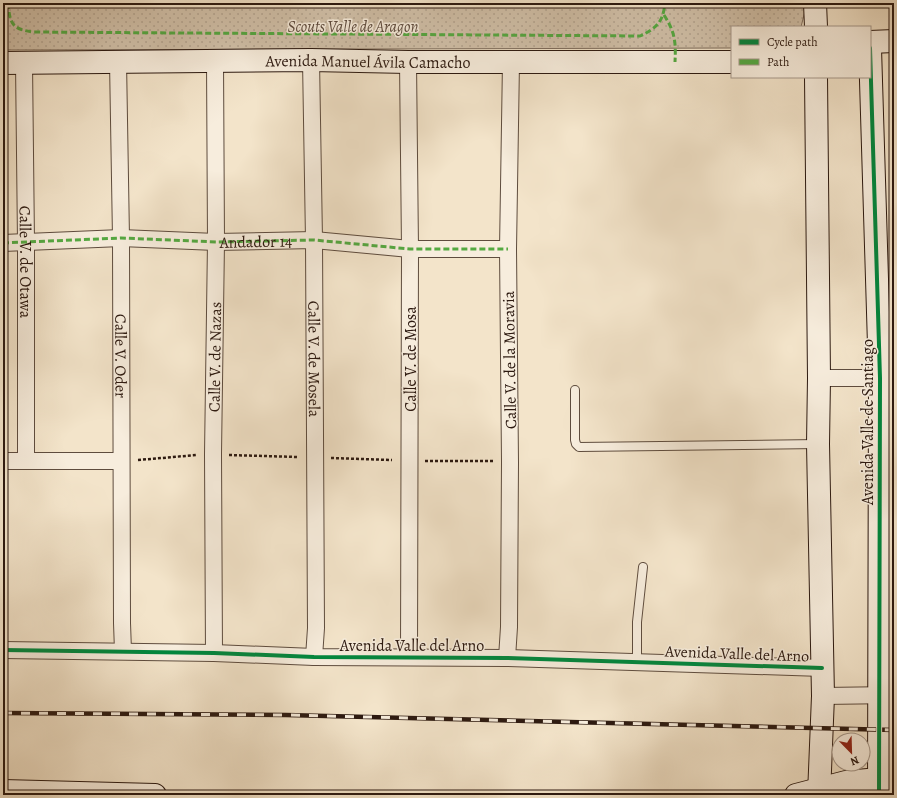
<svg xmlns="http://www.w3.org/2000/svg" width="897" height="798" font-family="Alegreya,serif">
  <style>
    .grass { fill: url(#grass-dots); stroke: #7e6d5d }
    .lines { fill: none; stroke-linecap: round; stroke-linejoin: round }
    .lane-casing { stroke: #5e4c3e; stroke-width: 10 }
    .street-casing { stroke: #5e4c3e; stroke-width: 18 }
    .secondary-casing { stroke: #2c1910; stroke-width: 24 }
    .path { stroke: #2c1910; stroke-width: 2.5; stroke-dasharray: 3 2; stroke-linecap: butt }
    .lane { stroke: #f7eddd; stroke-width: 8 }
    .street { stroke: #f7eddd; stroke-width: 16 }
    .secondary { stroke: #f7eddd; stroke-width: 22 }
    .rail-casing { stroke: #2c1910; stroke-width: 4.5 }
    .rail { stroke: #f7eddd; stroke-width: 3; stroke-dasharray: 9; stroke-linecap: butt }
    .quiet { stroke: #54a942; stroke-width: 3; stroke-dasharray: 6 3; stroke-linecap: butt }
    .cycleway-casing { stroke: #f7eddd; stroke-width: 6 }
    .cycleway { stroke: #00873e; stroke-width: 4 }
    .labels { text-anchor: middle; stroke-width: 3; stroke-linejoin: round; paint-order: stroke }
    .park-label { font-size: 16px; font-style: italic; fill: #5e4b3e; stroke: #f7eddd }
    .street-label { font-size: 16px; fill: #2c1910; stroke: #f7eddd }
  </style>
  <defs>
    <pattern id="grass-dots" width="8" height="8" patternUnits="userSpaceOnUse"><rect width="8" height="8" fill="#d1c1aa"/><path d="M2 2h.1M6 6h.1" fill="none" stroke="#b4a591" stroke-width="1.8" stroke-linecap="round"/></pattern>
  </defs>
  <rect width="100%" height="100%" fill="#f3e4ca"/>
  <filter id="stains"><feTurbulence type="fractalNoise" baseFrequency=".005" numOctaves="4"/><feColorMatrix values="0 0 0 0 .2 0 0 0 0 .09 0 0 0 0 .02 0 0 0 .5 -.17"/></filter>
  <radialGradient id="worn" r=".72"><stop offset=".6" stop-color="#630" stop-opacity="0"/><stop offset="1" stop-color="#630" stop-opacity=".3"/></radialGradient>
  <!-- grass -->
  <path class="grass" d="M3 3H807L801 27H732V48L3 50Z"/>
  <g class="lines">
    <!-- lane casing -->
    <g class="lane-casing">
      <path id="lane" d="M575 390V440L576 444 579 447 818 444
        M637 662V622L643 567"/>
    </g>
    <!-- street casing -->
    <g class="street-casing">
      <g id="street">
        <path id="s1" d="M311 60 314 240 316 628 314 657"/>
        <path id="s2" d="M118 61 121 238 122 623 123 651"/>
        <path d="M408 62 410 249 409 657"/>
        <path id="s3" d="M24 63 26 243V461"/>
        <path d="M3 243 121 238 216 242 314 240 410 249H508"/>
        <path d="M819 378H894"/>
        <path d="M3 461H121"/>
        <path d="M3 650 214 653 314 657 507 658 822 668"/>
        <path id="s4" d="M214 653 213 454 216 242 215 61"/>
        <path d="M507 658 509 627 510 462 508 249 511 62"/>
        <path d="M823 696 894 695"/>
        <path d="M879 779 894 778"/>
      </g>
    </g>
    <!-- secondary casing -->
    <g class="secondary-casing">
      <g id="secondary">
        <path d="M815 3 816 27"/>
        <path d="M870 42 894 41"/>
        <path d="M870 48 880 378 879 795"/>
        <path id="s5" d="M3 63 311 60 408 62H732"/>
        <path d="M816 77 819 378 818 444 823 696 819 795"/>
        <path d="M3 791 155 795"/>
        <path d="M796 795 846 782 879 779"/>
      </g>
    </g>
    <!-- path -->
    <path class="path" d="M229 455 298 457
      M331 458 392 460
      M138 460 197 455
      M425 461H494"/>
    <!-- lane -->
    <use href="#lane" class="lane"/>
    <!-- street -->
    <use href="#street" class="street"/>
    <!-- secondary -->
    <use href="#secondary" class="secondary"/>
    <!-- rail casing -->
    <g class="rail-casing">
      <path id="rail" d="M3 713 286 715 894 730"/>
    </g>
    <!-- rail -->
    <use href="#rail" class="rail"/>
    <!-- quiet -->
    <g class="quiet">
      <path d="M8 3C10 23 11 29 33 32L640 36C657 28 663 22 665 3"/>
      <path d="M664 15C675 32 676 42 675 62"/>
      <path id="s6" d="M3 243 121 238 216 242 314 240 410 249H508"/>
    </g>
    <!-- cycleway casing -->
    <g class="cycleway-casing">
      <path id="cycleway" d="M870 48 880 378 879 795
        M3 650 214 653 314 657 507 658 822 668"/>
    </g>
    <!-- cycleway -->
    <use href="#cycleway" class="cycleway"/>
  </g>
  <g class="labels">
    <!-- park labels -->
    <g class="park-label">
      <text x="353" y="32">Scouts Valle de Aragon</text>
    </g>
    <!-- street labels -->
    <g class="street-label">
      <text dy="6" stroke="none"><textPath href="#s5" startOffset="365">Avenida Manuel Ávila Camacho</textPath></text>
      <text dy="6" stroke="none"><textPath href="#s6" startOffset="253">Andador 14</textPath></text>
      <text dy="6" stroke="none"><textPath href="#s3" startOffset="199">Calle V. de Otawa</textPath></text>
      <text dy="6" stroke="none"><textPath href="#s2" startOffset="295">Calle V. Oder</textPath></text>
      <text dy="6" stroke="none"><textPath href="#s4" startOffset="296">Calle V. de Nazas</textPath></text>
      <text dy="6" stroke="none"><textPath href="#s1" startOffset="299">Calle V. de Mosela</textPath></text>
      <text transform="translate(410 359) rotate(-90)" y="6">Calle V. de Mosa</text>
      <text transform="translate(509 360) rotate(-91)" y="6">Calle V. de la Moravia</text>
      <text transform="translate(867 422) rotate(-90)" y="6">Avenida Valle de Santiago</text>
      <text x="412" y="651">Avenida Valle del Arno</text>
      <text transform="translate(737 653) rotate(2)" y="6">Avenida Valle del Arno</text>
    </g>
  </g>
  <!-- margin -->
  <rect width="897" height="798" fill="none" stroke="#f3e4ca" stroke-width="16"/>
  <rect x="4" y="4" width="889" height="790" fill="none" stroke="#2c1910" stroke-width="2"/>
  <rect x="8" y="8" width="881" height="782" fill="none" stroke="#2c1910"/>
  <!-- legend -->
  <rect x="731" y="26" width="140" height="52" fill="#f7eddd" stroke="#a6988b"/>
  <rect x="739" y="39" width="20" height="6" fill="#00873e" stroke="#a6988b"/>
  <text x="767" y="46" font-size="12" fill="#2c1910">Cycle path</text>
  <rect x="739" y="59" width="20" height="6" fill="#54a942" stroke="#a6988b"/>
  <text x="767" y="66" font-size="12" fill="#2c1910">Path</text>
  <!-- north arrow -->
  <g transform="translate(851 752) rotate(157)"><circle r="19" fill="#f7eddd" stroke="#a6988b"/>
  <path d="M0-3L7 15L0 10L-7 15Z" fill="#8f2418"/>
  <text y="-6" font-size="11" font-weight="bold" text-anchor="middle" fill="#2c1910">N</text>
  </g>
  <rect width="100%" height="100%" filter="url(#stains)"/>
  <rect width="100%" height="100%" fill="url(#worn)"/>
</svg>
